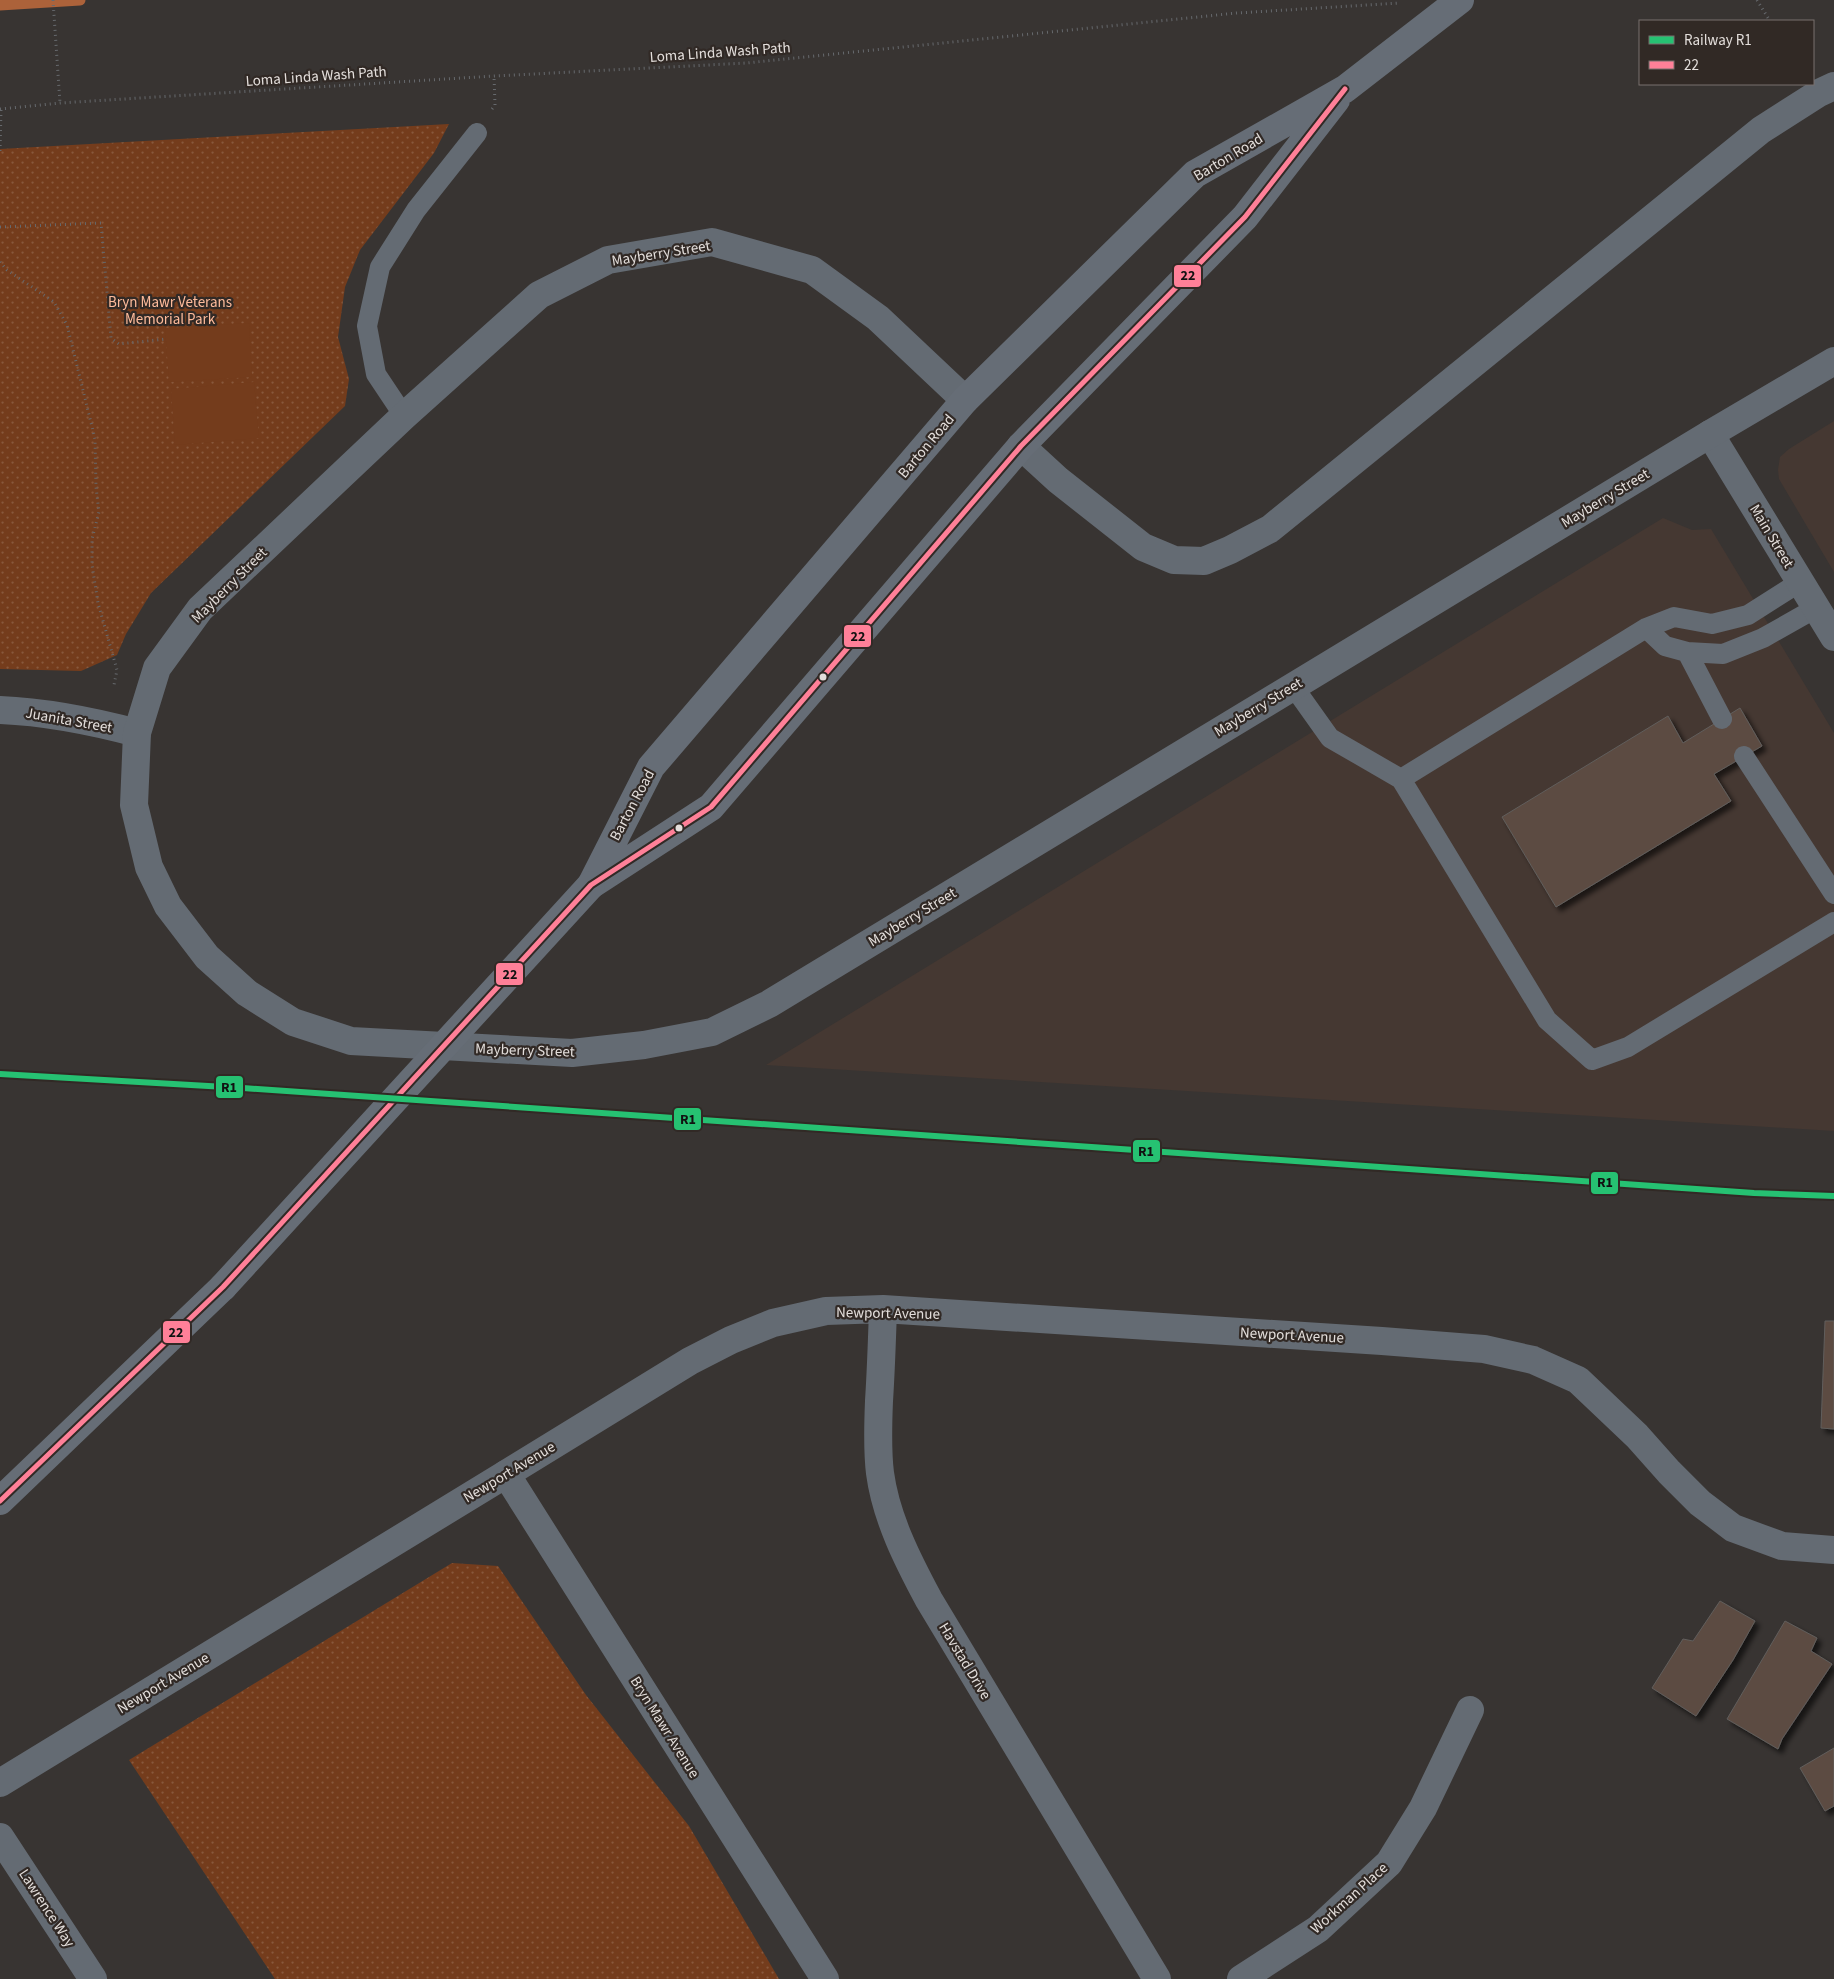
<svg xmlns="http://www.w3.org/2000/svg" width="1834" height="1979" font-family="'Source Sans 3',sans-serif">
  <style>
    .built { fill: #453832 }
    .grass { fill: url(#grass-dots) }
    .garden { fill: #743c1c }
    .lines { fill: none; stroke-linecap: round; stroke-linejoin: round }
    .stream { stroke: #ac623a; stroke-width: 11 }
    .building { fill: #5c4b42; stroke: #615e5c; filter: url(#shadow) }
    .path { stroke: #66696d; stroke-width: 3; stroke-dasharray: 1 4; stroke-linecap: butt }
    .service { stroke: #646b73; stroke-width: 20 }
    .minor { stroke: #646b73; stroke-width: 28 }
    .tertiary { stroke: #646b73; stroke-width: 28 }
    .secondary { stroke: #666d76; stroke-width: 28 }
    .secondary-bridge { stroke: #666d76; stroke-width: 28 }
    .bus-1-casing { stroke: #312925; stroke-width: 9 }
    .bus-1 { stroke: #ff8098; stroke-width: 5 }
    .rail-1-casing { stroke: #312925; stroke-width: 10 }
    .rail-1 { stroke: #26c172; stroke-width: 6 }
    .bus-dot { fill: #e3dedb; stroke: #312925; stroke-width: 2 }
    .labels { text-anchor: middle; stroke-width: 4.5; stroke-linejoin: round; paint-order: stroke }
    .street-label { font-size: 15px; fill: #e3dedb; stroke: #312925 }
    .park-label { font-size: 15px; fill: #febb9b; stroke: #312925 }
    .line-badge { stroke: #312925; stroke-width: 2 }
    .pale-badge-label { font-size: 14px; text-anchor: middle; font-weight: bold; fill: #111 }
  </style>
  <defs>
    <pattern id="grass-dots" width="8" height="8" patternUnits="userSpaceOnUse" patternTransform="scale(1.25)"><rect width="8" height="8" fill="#743c1c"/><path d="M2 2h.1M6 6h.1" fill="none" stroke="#88583c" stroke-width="1.8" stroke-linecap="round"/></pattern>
    <filter id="shadow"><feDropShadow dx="4.5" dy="4.5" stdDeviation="2.5" flood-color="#0009"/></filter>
  </defs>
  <rect width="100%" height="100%" fill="#383432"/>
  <!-- built -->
  <path class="built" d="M1834 421V572L1779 479 1778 470 1780 457 1789 449Z
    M1663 518 1692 530 1711 529 1834 733V1131L766 1065Z"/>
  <!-- grass -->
  <path class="grass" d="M449 124 434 153 360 250 345 287 338 337 349 379 345 406 151 593 126 634 117 655 81 671 0 669V149Z
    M452 1563 498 1566 586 1695 689 1826 779 1979H275L129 1760Z"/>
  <!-- garden -->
  <path class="garden" d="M249 323 252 377 169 382 165 328Z
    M254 382 259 438 175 445 171 389Z"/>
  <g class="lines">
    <!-- stream -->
    <path class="stream" d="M0 5 80 0"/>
  </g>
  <!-- building -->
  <path class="building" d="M1740 708 1762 746 1714 774 1731 801 1556 907 1502 817 1668 716 1683 743Z
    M1825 1321H1834V1429L1821 1428Z
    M1720 1601 1755 1621 1733 1660 1696 1716 1652 1688 1683 1639 1693 1641Z
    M1785 1621 1817 1638 1811 1651 1832 1664 1782 1739 1778 1749 1727 1719Z
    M1834 1748V1806L1825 1811 1800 1768Z"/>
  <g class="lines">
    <!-- path -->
    <path class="path" d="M53 0 60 103
      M1757 0 1770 21
      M0 109 60 103 494 76 746 63 1237 13 1400 3
      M492 109 495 105 494 76
      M0 151 1 109
      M0 227 101 223 111 338 119 344 166 339
      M0 262 7 270 54 302 67 325 95 439 96 487 99 512 92 539V565L98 603 117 670 114 685"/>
    <!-- service -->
    <path class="service" d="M404 416 376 374 367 326 380 267 416 210 477 133
      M1646 628 1665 646 1687 652 1723 654 1763 638 1816 608
      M1687 652 1722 719
      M1293 686 1330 738 1401 779 1547 1020 1592 1060 1628 1047 1834 922
      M1744 756 1834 894
      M1401 779 1646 628 1674 617 1712 624 1748 615 1800 582"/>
    <!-- minor -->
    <path class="minor" d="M1710 434 1834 637
      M0 710C47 712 92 721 137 733
      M883 1309C882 1340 881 1370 879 1401 878 1425 877 1449 880 1473 886 1518 908 1561 929 1600L1157 1979
      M506 1474 690 1361 731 1340 773 1323 826 1311 883 1309 1382 1341 1484 1349 1533 1360 1578 1380 1637 1436 1669 1472 1700 1503 1733 1528 1782 1546 1834 1550
      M0 1837 93 1979
      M1241 1979 1318 1929 1389 1863 1423 1808 1470 1710"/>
    <!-- tertiary -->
    <path class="tertiary" d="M965 400 878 318 812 270 712 242 608 260 539 295 404 416 200 609 157 668 137 733 134 805 149 867 168 906 207 957 247 993 293 1022 351 1041 572 1053 644 1045 712 1032 769 1004 1710 434 1834 361
      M1021 446 1058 480 1143 547 1174 560 1204 561 1230 550 1270 529 1761 130 1819 93 1834 86
      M0 1783 506 1474 825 1979"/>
    <!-- secondary -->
    <path class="secondary" d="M591 885 651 767 965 400 1195 174 1345 89 1460 0
      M591 885 711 807 1021 446 1245 217 1336 100
      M0 1501 223 1287"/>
    <!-- secondary-bridge -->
    <path class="secondary-bridge" d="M223 1287 591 885"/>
    <!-- bus-1 casing -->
    <g class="bus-1-casing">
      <path id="bus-1" d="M0 1501 223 1287 591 885 711 807 1021 446 1245 217 1345 89"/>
    </g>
    <!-- bus-1 -->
    <use href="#bus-1" class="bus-1"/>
    <!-- rail-1 casing -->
    <g class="rail-1-casing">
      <path id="rail-1" d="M0 1074 243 1088 1754 1193 1834 1196"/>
    </g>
    <!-- rail-1 -->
    <use href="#rail-1" class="rail-1"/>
  </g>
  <!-- markers -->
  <g class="bus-dot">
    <circle cx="823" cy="677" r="4.5"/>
    <circle cx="679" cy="828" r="4.5"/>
  </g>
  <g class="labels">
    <!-- street labels -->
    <g class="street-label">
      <text transform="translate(720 52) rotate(-4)" y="5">Loma Linda Wash Path</text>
      <text transform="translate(316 76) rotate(-4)" y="5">Loma Linda Wash Path</text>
      <text transform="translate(1228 157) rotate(-31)" y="5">Barton Road</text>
      <text transform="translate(661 253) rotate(-9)" y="5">Mayberry Street</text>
      <text transform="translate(926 446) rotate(-50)" y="5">Barton Road</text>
      <text transform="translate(1605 498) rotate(-31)" y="5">Mayberry Street</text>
      <text transform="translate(1772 536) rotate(59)" y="5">Main Street</text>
      <text transform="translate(229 585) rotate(-45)" y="5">Mayberry Street</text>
      <text transform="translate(1258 707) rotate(-31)" y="5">Mayberry Street</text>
      <text transform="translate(69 720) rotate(10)" y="5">Juanita Street</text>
      <text transform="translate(632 805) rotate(-62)" y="5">Barton Road</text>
      <text transform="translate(912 917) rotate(-31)" y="5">Mayberry Street</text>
      <text transform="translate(525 1050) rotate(2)" y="5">Mayberry Street</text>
      <text transform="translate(888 1313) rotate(1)" y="5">Newport Avenue</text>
      <text transform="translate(1292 1335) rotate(3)" y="5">Newport Avenue</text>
      <text transform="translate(509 1472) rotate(-31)" y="5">Newport Avenue</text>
      <text transform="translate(965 1661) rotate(59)" y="5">Havstad Drive</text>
      <text transform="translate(163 1683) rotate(-31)" y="5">Newport Avenue</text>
      <text transform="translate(665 1727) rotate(58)" y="5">Bryn Mawr Avenue</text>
      <text transform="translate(1349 1898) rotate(-42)" y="5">Workman Place</text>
      <text transform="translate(47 1908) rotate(57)" y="5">Lawrence Way</text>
    </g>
    <!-- park labels -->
    <g class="park-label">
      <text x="170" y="307">Bryn Mawr Veterans<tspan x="170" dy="17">Memorial Park</tspan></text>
    </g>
  </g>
  <g class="line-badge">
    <rect x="1173" y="264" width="29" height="24" rx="5" fill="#ff8098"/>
    <rect x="843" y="624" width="29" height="24" rx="5" fill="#ff8098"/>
    <rect x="495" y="962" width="29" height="24" rx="5" fill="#ff8098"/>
    <rect x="215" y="1075" width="29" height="24" rx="5" fill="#26c172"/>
    <rect x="673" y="1107" width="29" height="24" rx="5" fill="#26c172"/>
    <rect x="1132" y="1139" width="29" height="24" rx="5" fill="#26c172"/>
    <rect x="1590" y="1171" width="29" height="24" rx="5" fill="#26c172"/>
    <rect x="162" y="1320" width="29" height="24" rx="5" fill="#ff8098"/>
  </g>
  <g class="pale-badge-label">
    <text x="1188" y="280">22</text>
    <text x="858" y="641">22</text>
    <text x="510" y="979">22</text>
    <text x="229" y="1092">R1</text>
    <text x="688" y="1124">R1</text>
    <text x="1146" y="1156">R1</text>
    <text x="1605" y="1187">R1</text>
    <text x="176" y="1337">22</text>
  </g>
  <!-- legend -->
  <rect x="1639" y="20" width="175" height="65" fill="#312925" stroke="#78716e"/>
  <rect x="1649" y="36" width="25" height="8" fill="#26c172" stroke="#78716e"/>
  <text x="1684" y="45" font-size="15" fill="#e3dedb">Railway R1</text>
  <rect x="1649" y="61" width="25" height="8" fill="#ff8098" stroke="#78716e"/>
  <text x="1684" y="70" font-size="15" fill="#e3dedb">22</text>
</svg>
